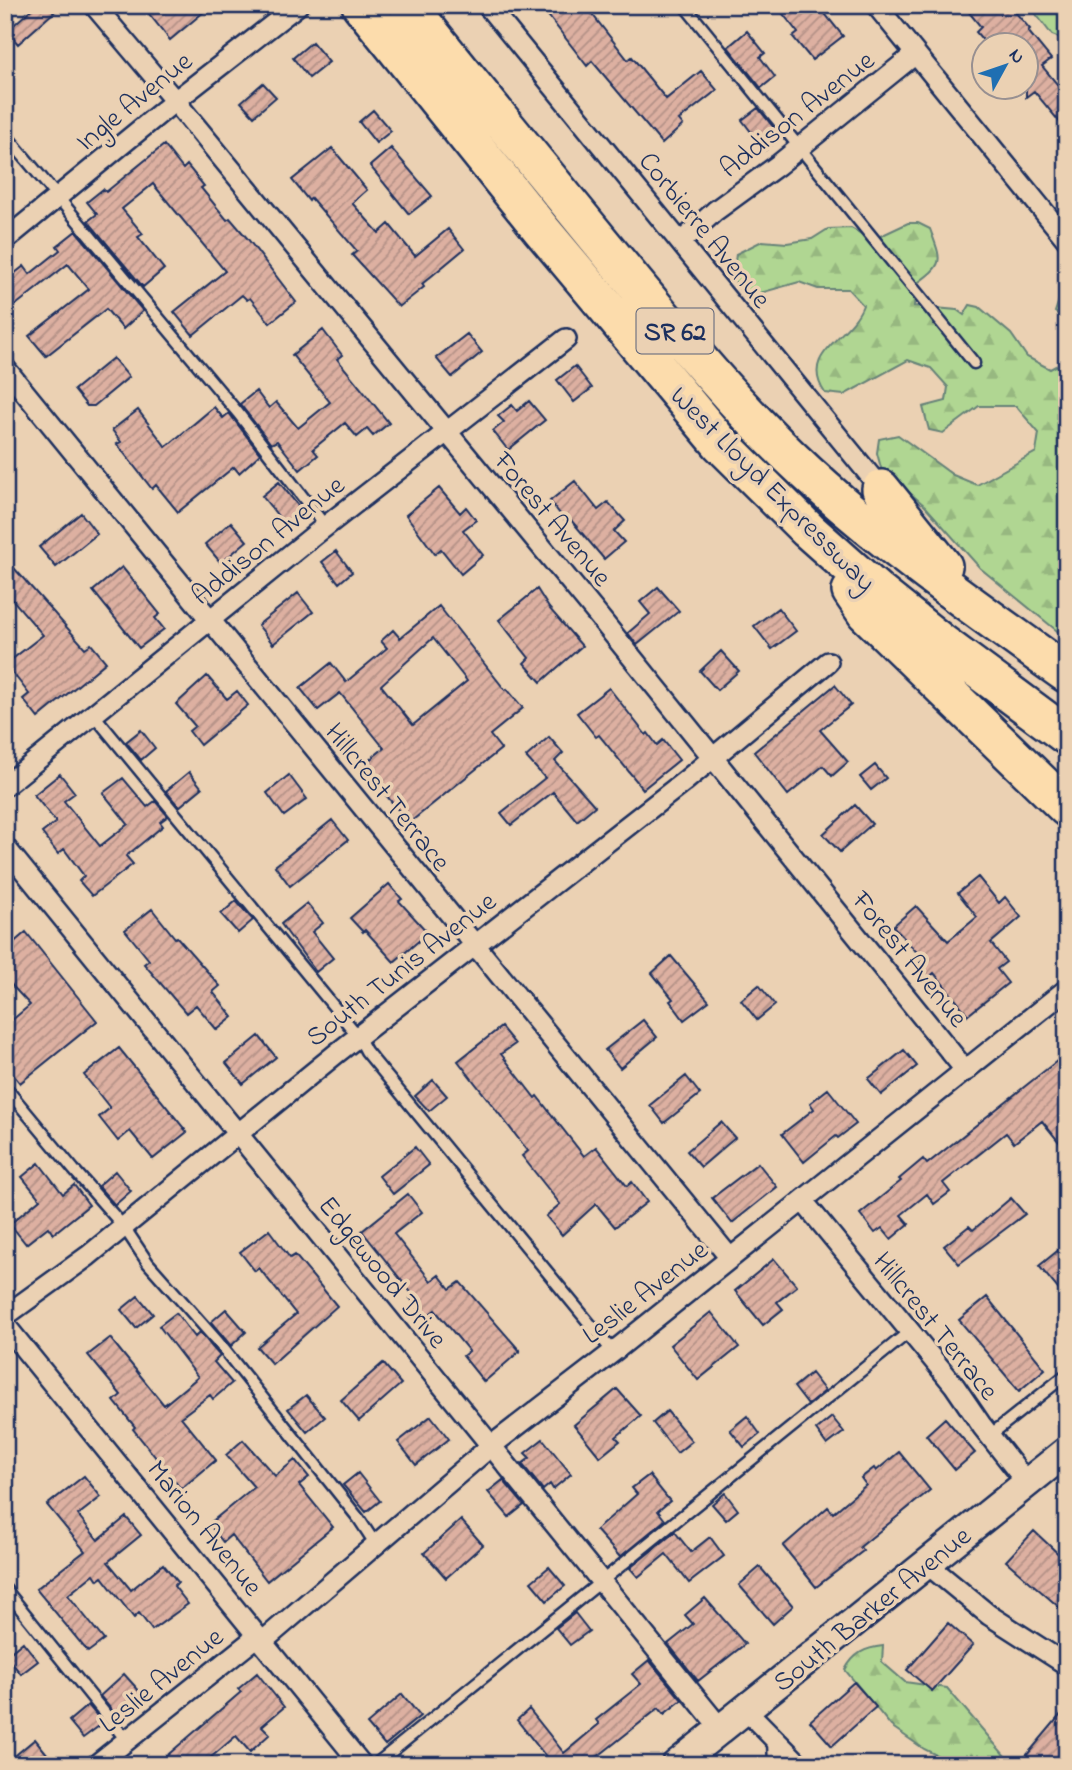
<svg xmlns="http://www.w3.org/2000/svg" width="1072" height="1770" font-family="'Indie Flower',sans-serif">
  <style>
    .forest { fill: url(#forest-firs); stroke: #668278; stroke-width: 2 }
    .building { fill: url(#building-hatch); stroke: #1b2f5e; stroke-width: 2; fill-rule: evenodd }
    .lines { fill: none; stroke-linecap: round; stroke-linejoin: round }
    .lane-casing { stroke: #1b2f5e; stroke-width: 15 }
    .street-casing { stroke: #1b2f5e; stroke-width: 24 }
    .secondary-casing { stroke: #1b2f5e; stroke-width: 33 }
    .highway-casing { stroke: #1b2f5e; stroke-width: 42 }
    .lane { stroke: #ebd1b3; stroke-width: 10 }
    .street { stroke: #ebd1b3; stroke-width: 19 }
    .secondary { stroke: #ebd1b3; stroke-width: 28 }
    .highway { stroke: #fcdcac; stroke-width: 37 }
    .labels { text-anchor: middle; stroke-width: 7; stroke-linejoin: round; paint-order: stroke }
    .shield { fill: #ebd1b3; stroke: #596078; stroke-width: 2 }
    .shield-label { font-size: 26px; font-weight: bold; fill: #1b2f5e }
    .street-label { font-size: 28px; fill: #1b2f5e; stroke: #ebd1b3 }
  </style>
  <defs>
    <pattern id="forest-firs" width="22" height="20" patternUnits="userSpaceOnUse" patternTransform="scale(1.75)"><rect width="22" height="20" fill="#b0d692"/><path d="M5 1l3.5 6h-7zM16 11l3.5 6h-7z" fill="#97b880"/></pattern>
    <pattern id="building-hatch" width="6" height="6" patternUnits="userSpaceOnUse" patternTransform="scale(1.75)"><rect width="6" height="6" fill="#ddb0a1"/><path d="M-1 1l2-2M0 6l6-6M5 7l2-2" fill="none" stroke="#b29086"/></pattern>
  </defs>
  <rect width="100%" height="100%" fill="#ebd1b3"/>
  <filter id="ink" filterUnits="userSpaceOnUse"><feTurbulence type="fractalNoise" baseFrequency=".0143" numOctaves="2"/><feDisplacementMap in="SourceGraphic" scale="14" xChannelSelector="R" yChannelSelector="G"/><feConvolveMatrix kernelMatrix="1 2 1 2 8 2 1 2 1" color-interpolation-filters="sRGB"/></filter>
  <g filter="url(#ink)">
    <!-- forest -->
    <path class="forest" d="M1029 5H1067V41L1052 35Z
      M908 223H918L930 229C942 262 945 263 916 284L914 306 957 310 964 315 970 305 979 307 1011 334 1027 357 1050 369 1067 360V639L980 568 925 506 881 468 877 453 879 439 898 435 953 475 977 485 1036 452 1039 433 1016 406H979L943 433 929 430 923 407 946 401 948 387 931 368 908 360 844 395 825 393C798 353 851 338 863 305L848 289H818L799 282 746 297 733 279 736 254 762 241 787 243 812 239 828 229 851 228 872 240Z
      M1061 294H1067V320L1055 312Z
      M883 1646 882 1662 905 1682 947 1688 1010 1762 1017 1765H956L924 1749 891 1726 845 1670C854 1653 865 1648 883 1646Z"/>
    <!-- building -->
    <path class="building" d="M36 5H62L18 44 7 31Z
      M142 5H212L170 40Z
      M540 5H585L628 60 632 57 666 99 701 71 717 90 679 120 683 125 662 144 592 61 587 66Z
      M776 5H818L843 36 812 60 793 37 798 33Z
      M963 5H1009L1030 29 1028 31 1051 59 1042 66 1067 96V131L1034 91 1026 97V46H1000L993 38 986 44 976 32 981 27Z
      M747 31 765 53 760 57 775 77 761 88 728 47Z
      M312 42 329 62 309 78 293 58Z
      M263 83 276 97 254 116 241 102Z
      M758 108 781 137 765 150 742 120Z
      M373 110 391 131 376 143 359 122Z
      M164 145 183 169 187 165 204 186 201 188 227 220 230 218 247 238 296 302 270 323 250 298 247 300 242 295 193 335 174 312 225 271 153 184 122 209 143 234 138 237 164 269 143 287 88 221 97 214 87 202 103 189 106 192Z
      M332 148 367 190 352 203 379 233 389 224 415 256 448 229 464 249 422 284 424 287 399 307 352 255 357 251 311 198 309 201 292 180Z
      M391 148 432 196 409 214 370 166Z
      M76 231 143 311 123 329 106 309 46 356 29 336 89 289 68 264 12 308 5 300V281L24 266 30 274 60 250 57 246Z
      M323 330 342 355 337 359 389 423 373 436 367 429 357 437 345 423 313 449 318 455 300 470 277 441 271 444 240 404 256 391 269 408 276 402 298 428 330 402 292 355Z
      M467 334 482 352 452 377 436 358Z
      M113 358 129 377 94 406H87L74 390Z
      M575 366 592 388 574 402 557 380Z
      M529 401 545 420 508 450 493 431 504 422 498 416 512 405 517 411Z
      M214 407 223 418 229 413 260 454 239 473 234 467 178 512 156 485 152 489 117 444 121 442 112 430 138 410 166 447Z
      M575 481 598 510 608 502 625 521 614 531 624 542 604 559 571 520 567 523 550 501Z
      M279 482 304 513 286 526 262 496Z
      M439 488 460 513 466 507 476 520 463 530 483 555 461 574 441 549 435 554 406 515Z
      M81 513 97 534 56 567 39 547Z
      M231 522 247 541 221 563 205 544Z
      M336 551 352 572 339 583 322 562Z
      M122 567 160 614 155 618 164 629 139 648 93 591Z
      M14 568 85 648 91 644 106 662 38 718 23 699 29 694 6 664 43 635 5 591V575Z
      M658 587 679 611 637 645 628 633 650 614 640 602Z
      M537 589 549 608 582 646 541 682 524 663 529 658 499 620Z
      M298 593 313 612 273 644 258 625Z
      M439 606 505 690 507 689 523 708 490 735 501 749 409 823 362 766 384 748 340 693 318 710 300 688 331 663 346 682 387 648 381 641 393 630 400 638ZM433 638 467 681 413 725 381 685Z
      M778 608 796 631 772 649 754 626Z
      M721 651 739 671 717 690 700 671Z
      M207 676 227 699 237 691 248 705 200 745 189 731 195 726 176 704Z
      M835 685 851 705 820 730 848 762 832 776 823 766 788 795 754 752Z
      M609 688 646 735 648 733 657 745 663 740 679 760 643 789 599 735 596 737 577 713Z
      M141 730 155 748 141 760 126 742Z
      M549 737 563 753 555 761 595 806 577 821 553 792 511 825 501 813 545 778 526 757Z
      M875 765 886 778 871 790 860 777Z
      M189 772 202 788 179 807 166 791Z
      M60 774 75 793 64 801 100 846 128 824 103 793 123 778 147 807 155 801 168 816 160 822 163 826 126 856 133 864 92 896 79 881 84 876 64 849 58 854 42 833 56 822 34 795Z
      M289 775 307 799 284 816 267 793Z
      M855 805 872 824 840 852 823 834Z
      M332 820 348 840 290 886 275 866Z
      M978 877 999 903 1005 897 1021 917 991 943 1006 962 997 969 1008 983 968 1015 934 973 927 979 916 966 924 960 893 926 916 906 948 941 977 917 958 893Z
      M389 884 402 899 399 901 428 933 394 962 365 930 363 932 350 918Z
      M236 901 253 920 238 933 221 914Z
      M307 903 323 923 312 932 333 958 316 972 281 924Z
      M152 909 175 938 177 937 220 986 213 992 233 1017 217 1030 196 1005 186 1013 144 964 149 960 125 930Z
      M26 932 97 1021 20 1083 5 1065V1026L30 1005 5 978V950Z
      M671 956 709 1001 684 1020 670 1001 673 999 652 973Z
      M759 985 775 1005 757 1020 741 1000Z
      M643 1020 657 1037 620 1068 605 1050Z
      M501 1027 515 1044 501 1054 535 1098 537 1096 584 1156 596 1147 627 1186 632 1182 647 1202 615 1227 596 1204 562 1235 546 1216 560 1204 522 1156 528 1151 458 1061Z
      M259 1036 276 1057 243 1084 226 1063Z
      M119 1048 187 1132 153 1159 130 1131 118 1141 99 1117 110 1108 84 1075Z
      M904 1050 917 1066 881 1095 868 1079Z
      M1067 1053V1152L1042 1121 1014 1143 1006 1133 943 1183 950 1192 934 1204 927 1194 901 1215 909 1224 891 1239 882 1228 875 1233 860 1214 901 1181 899 1179 923 1159 927 1164Z
      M686 1076 700 1094 664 1123 650 1105Z
      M433 1080 447 1096 429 1111 415 1096Z
      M828 1089 856 1124 838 1138 836 1136 804 1162 782 1134 814 1109 810 1103Z
      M721 1122 735 1138 701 1167 687 1151Z
      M415 1147 429 1165 393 1194 379 1176Z
      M39 1163 63 1194 74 1185 89 1205 53 1234 48 1227 26 1244 10 1224 40 1199 22 1177Z
      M758 1163 777 1187 732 1223 712 1198Z
      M115 1171 131 1191 115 1205 98 1186Z
      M408 1194 422 1212 394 1234 431 1281 439 1275 450 1289 460 1282 520 1351 484 1382 463 1356 469 1351 435 1310 426 1317 410 1298 413 1295 362 1231Z
      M1011 1198 1025 1214 959 1264 944 1246 969 1226 973 1230Z
      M269 1230 290 1258 295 1255 337 1306 272 1364 257 1347 296 1314 259 1268 255 1271 240 1252Z
      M1067 1243V1300L1039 1266Z
      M774 1259 797 1286 777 1302 783 1309 763 1325 735 1291Z
      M138 1296 153 1314 136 1328 121 1310Z
      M987 1297 1045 1369 1019 1391 959 1320Z
      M226 1309 246 1332 231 1346 211 1322Z
      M711 1312 739 1347 698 1380 670 1345Z
      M176 1313 195 1337 200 1332 212 1347 220 1356 214 1362 232 1383 213 1399 210 1395 181 1417 216 1460 181 1489 133 1429 135 1427 114 1401 121 1395 88 1355 110 1338 164 1405 198 1377 159 1326Z
      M383 1363 401 1384 359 1421 341 1400Z
      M811 1373 825 1391 808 1405 794 1387Z
      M617 1389 641 1416 616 1437 620 1441 600 1457 574 1425Z
      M306 1395 325 1417 307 1432 288 1409Z
      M667 1411 692 1441 677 1453 653 1423Z
      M431 1416 449 1439 416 1465 398 1442Z
      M747 1416 760 1434 744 1447 730 1430Z
      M832 1417 844 1432 827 1445 816 1430Z
      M945 1418 975 1453 955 1470 926 1435Z
      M543 1439 571 1474 553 1489 550 1484 543 1490 522 1464 530 1458 525 1453Z
      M243 1440 275 1476 295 1460 309 1477 299 1485 333 1527 267 1581 231 1535 223 1542 209 1524 254 1487 226 1455Z
      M899 1452 930 1490 860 1547 863 1551 816 1587 783 1546 828 1507 833 1513 866 1485 861 1478 874 1468 876 1471Z
      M358 1473 380 1501 366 1512 343 1485Z
      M649 1475 670 1501 658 1511 665 1520 620 1557 596 1530 637 1494 632 1488Z
      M84 1476 101 1497 78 1515 98 1540 126 1517 141 1535 108 1562 131 1590 163 1564 178 1582 174 1586 188 1604 152 1630 139 1613 134 1618 102 1577 98 1580 94 1574 68 1595 104 1640 88 1652 36 1589 85 1551 47 1505Z
      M503 1480 524 1505 509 1517 488 1492Z
      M725 1493 738 1510 726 1520 712 1504Z
      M461 1520 483 1545 446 1578 424 1553Z
      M1034 1531 1067 1562V1614L1006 1561Z
      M675 1532 691 1552 710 1537 724 1556 689 1583 666 1554 638 1577 630 1568Z
      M549 1567 565 1586 547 1601 531 1582Z
      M760 1567 793 1606 773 1624 739 1585Z
      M705 1598 745 1644 698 1681 668 1644 693 1624 685 1615Z
      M575 1613 589 1631 570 1645 556 1628Z
      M948 1623 973 1645 932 1691 907 1670Z
      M23 1642 38 1661 21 1674 6 1656Z
      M649 1660 682 1700 664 1714 659 1708 587 1765H549L551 1763 517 1720 529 1709 564 1753 599 1724 596 1720 641 1684 632 1674Z
      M257 1673 284 1707 262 1726 270 1734 250 1752 236 1736 202 1765H156L241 1692 238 1689Z
      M124 1674 141 1693 115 1714 100 1696Z
      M854 1682 876 1707 832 1746 810 1721Z
      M402 1694 420 1716 385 1745 367 1724Z
      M88 1705 103 1723 83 1738 69 1721Z
      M1067 1707V1752L1056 1765H1036L1026 1756Z
      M35 1739 56 1765H5V1764Z"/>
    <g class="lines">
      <!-- lane casing -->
      <g class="lane-casing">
        <path id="lane" d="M684 5 974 363
          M5 134 238 413 326 527
          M94 715 358 1036 366 1051 613 1352
          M5 1087 74 1170 124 1227 148 1263 218 1342 359 1519 376 1545
          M989 1436 1067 1374
          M5 1589 127 1741
          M773 1740 774 1765
          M375 1765 909 1332"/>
      </g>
      <!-- street casing -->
      <g class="street-casing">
        <path id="street" d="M94 5 175 101 596 613 966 1071
          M487 5 881 489
          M876 5 1067 240
          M5 240 175 101 298 5
          M681 242 715 211 778 165 914 55
          M5 368 730 1258
          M5 786 317 533 566 339
          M5 847 721 1729
          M803 1201 954 1385 982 1426 1027 1483
          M5 1316 88 1256 337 1053 685 781 828 662
          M5 1325 362 1765
          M927 1564 989 1615 1067 1665
          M262 1642 491 1446 613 1352 1067 989
          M745 1709 800 1765
          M96 1765 258 1636"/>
      </g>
      <!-- secondary casing -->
      <g class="secondary-casing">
        <path id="secondary" d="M676 1765 1067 1451"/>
      </g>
      <!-- highway casing -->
      <g class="highway-casing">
        <path id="highway" d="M361 5 541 229 720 443 808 530 879 593 939 641 1067 736
          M408 5C471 84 535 162 599 240 665 320 730 402 807 473 887 547 978 610 1067 674
          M881 489 943 566
          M851 591 866 613 1067 808"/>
      </g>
      <!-- lane -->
      <use href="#lane" class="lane"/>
      <!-- street -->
      <use href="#street" class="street"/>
      <!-- secondary -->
      <use href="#secondary" class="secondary"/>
      <!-- highway -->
      <use href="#highway" class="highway"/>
    </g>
  </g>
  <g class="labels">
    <!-- shield labels -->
    <rect class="shield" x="636.5" y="308.5" width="77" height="45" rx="5"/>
    <g class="shield-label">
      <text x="675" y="340">SR 62</text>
    </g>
    <!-- street labels -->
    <g class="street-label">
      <text transform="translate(133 100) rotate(-39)" y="10">Ingle Avenue</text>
      <text transform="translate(796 113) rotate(-38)" y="10">Addison Avenue</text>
      <text transform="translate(706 229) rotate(51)" y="10">Corbierre Avenue</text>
      <text transform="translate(774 488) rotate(45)" y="10">West Lloyd Expressway</text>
      <text transform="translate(554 518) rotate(50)" y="10">Forest Avenue</text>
      <text transform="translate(267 539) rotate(-39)" y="10">Addison Avenue</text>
      <text transform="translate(389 796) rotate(51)" y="10">Hillcrest Terrace</text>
      <text transform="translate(911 958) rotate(51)" y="10">Forest Avenue</text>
      <text transform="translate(400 968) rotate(-38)" y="10">South Tunis Avenue</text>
      <text transform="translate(384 1271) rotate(51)" y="10">Edgewood Drive</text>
      <text transform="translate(644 1291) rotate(-38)" y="10">Leslie Avenue</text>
      <text transform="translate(937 1325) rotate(51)" y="10">Hillcrest Terrace</text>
      <text transform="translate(206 1527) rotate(51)" y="10">Marion Avenue</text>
      <text transform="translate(871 1608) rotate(-39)" y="10">South Barker Avenue</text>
      <text transform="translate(160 1679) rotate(-39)" y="10">Leslie Avenue</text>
    </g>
  </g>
  <!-- margin -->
  <rect width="1072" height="1770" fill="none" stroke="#ebd1b3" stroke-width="28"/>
  <rect x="14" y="14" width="1044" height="1742" fill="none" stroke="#1b2f5e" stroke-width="2.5" filter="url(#ink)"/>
  <!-- north arrow -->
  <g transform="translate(1005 66) rotate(50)"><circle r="33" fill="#ebd1b3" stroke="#989091" stroke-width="2"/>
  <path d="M0-5L12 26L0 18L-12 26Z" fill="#1f6fb2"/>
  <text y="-10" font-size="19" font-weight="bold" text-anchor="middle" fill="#1b2f5e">N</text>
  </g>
</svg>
